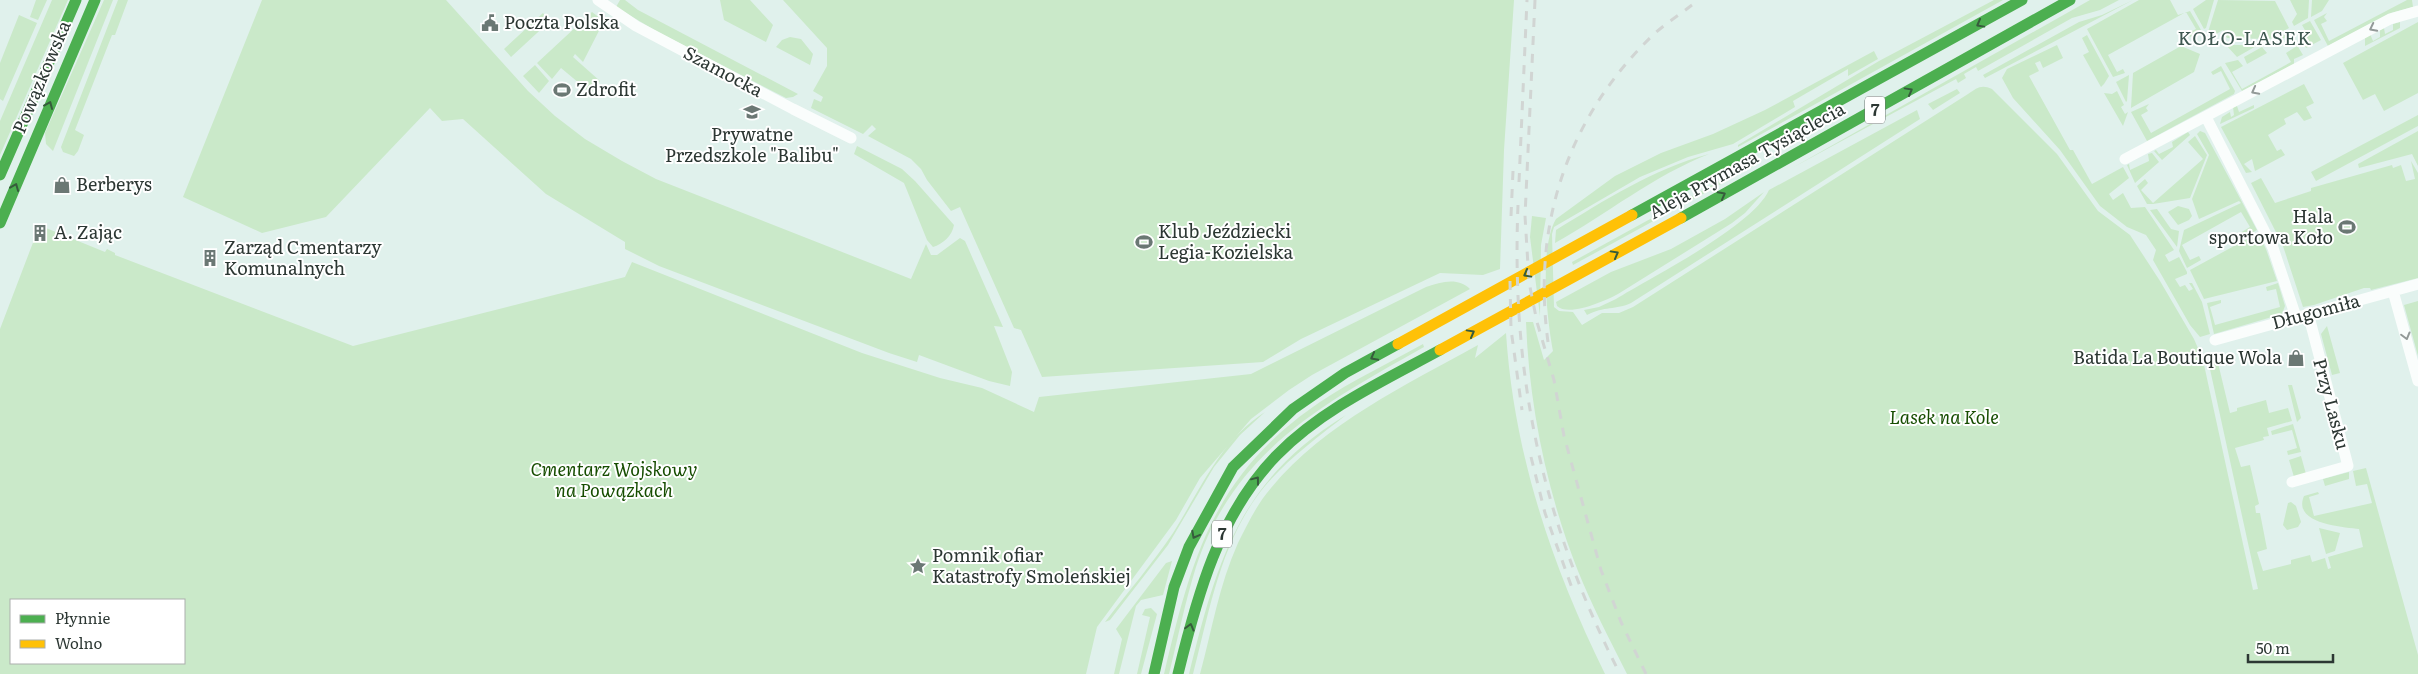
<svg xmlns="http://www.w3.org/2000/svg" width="2418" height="674" font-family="Literata,serif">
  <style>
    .green { fill: #cae9c9; fill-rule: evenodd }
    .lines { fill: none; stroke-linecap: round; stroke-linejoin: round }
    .street { stroke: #fafdfc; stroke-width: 11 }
    .fast { stroke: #4caf50; stroke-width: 11 }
    .slow { stroke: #ffc107; stroke-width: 11 }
    .rail { stroke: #d1d5d3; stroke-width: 3; stroke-dasharray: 9 9; stroke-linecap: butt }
    .oneway { stroke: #365b3c }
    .oneway2 { stroke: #939a98 }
    .labels { text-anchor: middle; stroke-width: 4; stroke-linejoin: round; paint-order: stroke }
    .shield { fill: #fff; stroke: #6b7370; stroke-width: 1 }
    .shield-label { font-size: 16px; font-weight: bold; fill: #2c3733 }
    .poi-label { font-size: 18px; fill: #2c3733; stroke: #fff; text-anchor: start }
    .street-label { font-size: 18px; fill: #2c3733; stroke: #fff }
    .park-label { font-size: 18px; font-style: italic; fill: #164d00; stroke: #fff }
    .neighbourhood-label { font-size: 19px; letter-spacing: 1px; fill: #3f5851; stroke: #fff }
  </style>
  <rect width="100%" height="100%" fill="#e0f1ec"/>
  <!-- green -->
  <path class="green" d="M36 0H47L38 20 30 17Z
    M52 0H68L0 155V121Z
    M104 0H113L53 151 46 144 45 133Z
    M118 0H128L115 35H112L75 130 84 135 78 151 74 156 63 152 61 147Z
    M262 0H446L528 91 555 116 585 139 622 161 656 179 911 279 926 244 931 255H937L960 238 965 241 1003 327 994 326 1012 372 1010 386 989 381 919 355 917 362 889 353 659 266 625 249V242L546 194 463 119 442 121 430 108 326 217 262 233 183 197Z
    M620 0H625L638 10 798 94 793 97 786 98 656 31 616 7Z
    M720 0H750L773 25 766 42 724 20Z
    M783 0H1514L1504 150 1500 269 1483 275 1440 273 1301 339 1263 362 1042 377 1021 330 1014 328 960 207 951 211 927 180 921 169 911 159 868 136 876 129 872 125 863 134 811 108 814 99 821 102 823 97 813 91 827 66V48Z
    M1994 0H2003L1738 147V145L1879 61Z
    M2090 0H2119L2100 10 2072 18 1978 71 1976 67 1964 74 1966 78 1958 83 1956 79 1792 168Z
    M2133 0 1985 78 1983 75 2079 22 2102 15Z
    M2139 0H2170L2178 15 2190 11 2201 30 2191 37 2186 34 2196 29 2186 12 2108 55 2117 72 2123 69 2125 73 2113 77 2087 29Z
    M2206 0H2214L2206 28 2204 29 2193 9Z
    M2218 0 2275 1 2289 28 2270 39 2227 38 2223 30 2211 37 2208 32Z
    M2290 0H2309L2308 18 2294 26 2292 22 2297 14Z
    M2312 0H2329L2322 11 2311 17Z
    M2407 0H2412L2413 7 2391 13 2328 46 2314 20 2327 13 2324 17 2327 21 2321 24 2329 41Z
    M592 12 604 21 583 62 575 54 573 57 600 81 591 93 561 68 552 79 537 63Z
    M543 13 550 21 511 57 504 49Z
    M19 15 37 23 3 101 0 99V63Z
    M2310 21 2321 40 2306 48 2302 40 2306 32 2302 25Z
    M2400 22V28L2365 46V36L2370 34 2373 41 2380 37V30L2384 28 2385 34 2393 30V24Z
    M2418 22V93L2384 111 2375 94 2363 100 2343 63Z
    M2289 32 2303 55 2294 59V64L2242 91 2225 63 2238 60 2243 66 2232 72 2242 89 2291 62 2286 53 2297 46 2291 35 2282 39 2281 36Z
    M2087 35 2109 76 2104 84 2101 87 2083 55 2089 52 2082 38Z
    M790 37 801 39 813 54 810 65 776 47 782 40Z
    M2057 45 2063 58 2043 68 2040 61 2035 63 2039 71 2029 76 2070 150H2073L2092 184 2123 167 2129 178 2109 194 2113 200 2123 193 2131 208 2145 207 2174 250 2165 255 2169 262 2179 257 2187 272V274L2175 279 2180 287 2185 285 2189 291 2193 289 2189 283H2192L2202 302 2210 334 2200 337 2190 325 2153 260 2156 250 2146 235 2127 227 2100 206 2060 150 2013 98 2002 78 2007 69Z
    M2226 45H2258L2237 57Z
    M2181 46 2200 54 2194 72 2131 108 2133 73Z
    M2262 47 2267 53 2247 64 2244 57Z
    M1874 51 1878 59 1848 76V69L1793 101 1795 107 1733 144 1688 157 1640 177 1554 227 1552 234 1554 307 1559 311 1573 312 1582 325 1602 313H1619L1633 307 1968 94C1977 88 1981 84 1992 89L2057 154 2098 211 2130 235 2160 281 2194 339 2203 360 2253 590 2258 589 2208 360 2222 357 2223 361 2218 363 2230 413 2237 411V408L2266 400 2269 413 2288 408 2292 421 2267 428 2269 436 2263 437 2264 440 2235 448 2241 467 2250 465 2259 504 2255 506 2256 513H2260L2267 549 2257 552 2263 571 2291 564V560L2310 555 2312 562 2325 558 2328 569 2331 568 2328 557 2363 547 2359 529C2343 527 2292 524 2304 496L2318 492 2319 494 2309 497 2314 516 2372 503 2367 484 2356 486 2353 471 2366 468 2418 655V674H1627C1610 640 1592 606 1578 571 1547 493 1529 405 1526 322H1533L1544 360 1553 351C1547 319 1539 248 1556 219L1615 176 1661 153 1713 134 1765 110Z
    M535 65 549 81 539 93 523 76Z
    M2221 66 2235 91 2234 94 2147 141 2131 112 2149 104 2146 108 2148 111 2141 115 2151 133 2230 89 2221 71 2213 75 2211 72Z
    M2129 75 2127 101 2126 102 2116 82Z
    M2304 84 2314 103 2306 107 2312 118 2304 121 2297 112 2284 119 2286 124 2268 135 2277 151 2281 149 2285 155 2255 171 2252 159 2244 164 2252 172 2246 173 2221 127Z
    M1957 89 1960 93 1933 110 1928 104Z
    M2117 91 2124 105 2121 107 2125 114 2128 112 2123 126 2104 93 2112 94Z
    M2254 105V108L2220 124 2222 117 2230 112 2231 117 2234 115 2233 107 2237 106 2239 112Z
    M1917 110 1920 119 1631 303C1616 310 1604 306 1587 315L1584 310 1599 307 1616 299C1652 277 1753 226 1769 190Z
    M2418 115V126L2316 181 2311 172Z
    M2200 131 2205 133 2257 230 2243 238 2240 233 2250 227 2241 212 2182 245 2190 260 2199 256 2201 260 2187 268 2179 251 2184 230 2241 203 2239 201 2199 219 2192 199 2209 155 2197 134Z
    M2418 131V166L2412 154 2359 168 2358 164Z
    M2188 132 2190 135 2162 160 2154 151 2156 150 2159 154 2173 147 2172 142Z
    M2195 136 2207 155 2190 198 2153 204H2147L2137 186 2145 179 2148 183 2141 190 2153 203 2203 159 2188 142Z
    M857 146 902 169 915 181 954 225C952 236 943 244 933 247L927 240 904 183 854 154Z
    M2152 153 2159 162 2135 183 2127 165 2129 164 2130 170 2149 161 2148 154Z
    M1709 154C1653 176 1607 214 1555 243L1556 230C1605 200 1653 169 1709 154Z
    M2411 161 2418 173V278L2371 290 2370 288H2364L2314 305 2303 307 2283 246 2251 183 2261 178 2275 203 2311 191V188L2392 165 2393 168 2401 165 2406 181 2415 179Z
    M1752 163 1754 166 1573 265 1572 262Z
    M1764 192 1745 213 1732 223 1618 294C1605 301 1569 317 1557 306L1556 302 1611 272 1671 249 1725 219Z
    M2178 206 2189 209 2192 216 2189 220 2178 225 2168 212Z
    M2157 209 2171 229 2179 231 2177 247 2150 210Z
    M1532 216 1546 218 1541 245 1540 316 1530 237Z
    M46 228 105 252 107 249 115 253V255L353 346 625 277 632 262 862 353 940 378 982 388 1034 412 1039 397 1251 374 1426 287C1441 282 1458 277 1470 289L1312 375 1289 390 1251 419 1200 478 1176 520 1097 627 1086 674H0V329L34 240 41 242ZM11 600H184V663H11Z
    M2258 233 2266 249 2277 281 2204 299 2190 270Z
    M2278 283 2285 306 2282 314 2214 334 2207 303 2221 300V303L2210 307 2215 325 2280 307 2276 289 2267 291 2266 287Z
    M2418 301V356L2404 305Z
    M2327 326 2340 373 2332 375 2321 334Z
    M1506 333C1514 455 1552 566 1605 674H1200C1212 630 1219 585 1238 543 1247 525 1257 504 1271 488 1325 423 1406 385 1478 345L1475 358Z
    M1423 344 1424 347C1325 403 1234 450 1196 567 1185 602 1178 638 1169 674H1164C1192 556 1214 474 1320 402 1353 380 1389 363 1423 344Z
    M2288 385H2292L2301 418 2297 422Z
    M1265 412 1240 435 1214 467 1168 545 1110 620 1105 622C1128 592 1152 564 1173 533 1201 489 1219 442 1265 412Z
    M1346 415C1318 437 1289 458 1265 486 1221 539 1210 609 1193 674H1189C1217 561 1239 480 1346 415Z
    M2293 424 2301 452 2288 455 2287 451 2297 448 2292 430 2272 435 2271 431Z
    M2301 456 2306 474 2294 477 2289 460Z
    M2349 472V479L2325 486 2323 479Z
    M2291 502 2296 506 2301 522 2298 527 2287 530 2283 525 2288 503Z
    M2319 528 2340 533 2335 551 2326 554Z
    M1172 561 1163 595 1141 600 1136 606 1119 674H1114L1122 639 1116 629 1166 563Z
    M1151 608 1157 614 1141 674H1137L1150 617 1142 615 1145 609Z"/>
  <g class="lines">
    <!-- street -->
    <path class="street" d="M598 0 636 26 793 109 851 138
      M2206 117 2273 248 2296 317
      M2125 159 2390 19 2418 11
      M2393 291 2418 381
      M2215 340 2418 284
      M2292 482 2348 466 2308 313"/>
    <!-- fast -->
    <path class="fast" d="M0 175 76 0
      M1632 215 2022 0
      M1681 218 2070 0
      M0 223 95 0
      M1154 674 1174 587 1189 547 1233 467 1293 409 1345 373 1398 344
      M1178 674C1197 596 1219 514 1277 455 1322 409 1385 380 1440 350"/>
    <!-- slow -->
    <path class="slow" d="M1398 344 1632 215
      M1440 350 1681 218"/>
    <!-- rail -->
    <path class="rail" d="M1535 0 1525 216 1529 282 1537 322 1554 380 1564 436 1601 570 1621 622 1646 674
      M1519 182 1527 0
      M1518 205C1511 376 1542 521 1620 674
      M1511 216 1513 171
      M1510 281 1511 329 1522 410
      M1548 342C1532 225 1567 118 1653 35 1665 24 1679 15 1692 5
      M1531 457 1545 513 1572 588"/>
  </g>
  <!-- one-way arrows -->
  <defs><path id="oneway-chevron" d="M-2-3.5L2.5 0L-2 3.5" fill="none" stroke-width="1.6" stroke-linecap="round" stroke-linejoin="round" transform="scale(1.25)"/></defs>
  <g class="oneway">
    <use href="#oneway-chevron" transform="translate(1980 24) rotate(151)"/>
    <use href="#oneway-chevron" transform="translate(1909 91) rotate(-29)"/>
    <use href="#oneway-chevron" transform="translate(49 105) rotate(-67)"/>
    <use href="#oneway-chevron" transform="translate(15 187) rotate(-68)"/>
    <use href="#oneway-chevron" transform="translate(1722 195) rotate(-28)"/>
    <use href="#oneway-chevron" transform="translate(1615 254) rotate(-29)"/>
    <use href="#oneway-chevron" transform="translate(1527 274) rotate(151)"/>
    <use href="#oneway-chevron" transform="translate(1471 333) rotate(-29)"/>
    <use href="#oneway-chevron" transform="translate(1374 357) rotate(152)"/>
    <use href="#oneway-chevron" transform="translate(1256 480) rotate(-53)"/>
    <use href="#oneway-chevron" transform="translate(1195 535) rotate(118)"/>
    <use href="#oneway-chevron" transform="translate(1190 627) rotate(-75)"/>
  </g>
  <g class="oneway2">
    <use href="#oneway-chevron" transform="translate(2373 28) rotate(153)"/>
    <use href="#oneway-chevron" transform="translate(2255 91) rotate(152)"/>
    <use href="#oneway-chevron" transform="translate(2406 336) rotate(75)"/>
  </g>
  <!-- icons -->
  <defs>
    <g id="civic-bare" transform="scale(1.35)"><path d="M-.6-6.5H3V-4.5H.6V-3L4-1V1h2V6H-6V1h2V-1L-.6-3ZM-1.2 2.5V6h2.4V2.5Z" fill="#6b7874" stroke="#fff" stroke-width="2.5" paint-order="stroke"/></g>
    <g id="stadium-bare" transform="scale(1.35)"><path d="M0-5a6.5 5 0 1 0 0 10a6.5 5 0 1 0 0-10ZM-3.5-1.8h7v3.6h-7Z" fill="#6b7874" stroke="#fff" stroke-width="2.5" paint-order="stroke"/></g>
    <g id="school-bare" transform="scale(1.35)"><path d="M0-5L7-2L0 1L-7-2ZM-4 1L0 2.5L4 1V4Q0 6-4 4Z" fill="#6b7874" stroke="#fff" stroke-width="2.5" paint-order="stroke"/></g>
    <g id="shop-bare" transform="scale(1.35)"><path d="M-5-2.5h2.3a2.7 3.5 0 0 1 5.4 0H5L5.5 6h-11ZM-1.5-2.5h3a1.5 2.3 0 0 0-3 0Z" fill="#6b7874" stroke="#fff" stroke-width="2.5" paint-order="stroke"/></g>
    <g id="building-bare" transform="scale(1.35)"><path d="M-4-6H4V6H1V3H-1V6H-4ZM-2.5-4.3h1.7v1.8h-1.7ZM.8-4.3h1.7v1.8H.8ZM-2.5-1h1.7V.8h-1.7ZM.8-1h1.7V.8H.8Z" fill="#6b7874" stroke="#fff" stroke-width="2.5" paint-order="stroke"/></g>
    <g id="sight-bare" transform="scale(1.35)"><path d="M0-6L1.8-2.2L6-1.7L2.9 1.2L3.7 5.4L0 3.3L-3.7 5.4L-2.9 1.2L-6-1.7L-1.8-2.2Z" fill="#6b7874" stroke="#fff" stroke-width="2.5" paint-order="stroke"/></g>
  </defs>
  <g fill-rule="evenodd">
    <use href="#civic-bare" x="490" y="23"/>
    <use href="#stadium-bare" x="562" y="90"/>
    <use href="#school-bare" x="752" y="112"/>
    <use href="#shop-bare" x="62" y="185"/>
    <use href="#stadium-bare" x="2347" y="227"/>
    <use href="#building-bare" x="40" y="233"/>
    <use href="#stadium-bare" x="1144" y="242"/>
    <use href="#building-bare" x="210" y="258"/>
    <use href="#shop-bare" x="2296" y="358"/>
    <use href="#sight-bare" x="918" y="566"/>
  </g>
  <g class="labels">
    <!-- shield labels -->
    <g class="shield">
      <rect x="1865" y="96.5" width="20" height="27" rx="4"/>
      <rect x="1212" y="520.5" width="20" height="27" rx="4"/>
    </g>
    <g class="shield-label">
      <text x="1875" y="116">7</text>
      <text x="1222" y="540">7</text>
    </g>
    <!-- poi labels -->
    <g class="poi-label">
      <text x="504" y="29">Poczta Polska</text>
      <text x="576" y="96">Zdrofit</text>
      <text x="752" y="141" text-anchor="middle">Prywatne<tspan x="752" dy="21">Przedszkole "Balibu"</tspan></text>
      <text x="76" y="191">Berberys</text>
      <text x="2333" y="223" text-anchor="end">Hala<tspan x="2333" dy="21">sportowa Koło</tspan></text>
      <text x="1158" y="238">Klub Jeździecki<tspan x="1158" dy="21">Legia-Kozielska</tspan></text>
      <text x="54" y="239">A. Zając</text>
      <text x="224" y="254">Zarząd Cmentarzy<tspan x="224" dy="21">Komunalnych</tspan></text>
      <text x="2282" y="364" text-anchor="end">Batida La Boutique Wola</text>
      <text x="932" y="562">Pomnik ofiar<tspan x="932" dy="21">Katastrofy Smoleńskiej</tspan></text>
    </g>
    <!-- street labels -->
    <g class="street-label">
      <text transform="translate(723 72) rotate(28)" y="6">Szamocka</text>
      <text transform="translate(42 77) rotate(-67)" y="6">Powązkowska</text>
      <text transform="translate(1747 161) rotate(-29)" y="6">Aleja Prymasa Tysiąclecia</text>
      <text transform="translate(2316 312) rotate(-15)" y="6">Długomiła</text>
      <text transform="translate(2331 404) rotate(75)" y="6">Przy Lasku</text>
    </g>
    <!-- park labels -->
    <g class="park-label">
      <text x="1944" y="424">Lasek na Kole</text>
      <text x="614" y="476">Cmentarz Wojskowy<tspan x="614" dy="21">na Powązkach</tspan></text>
    </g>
    <!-- neighbourhood labels -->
    <g class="neighbourhood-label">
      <text x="2245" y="45">KOŁO-LASEK</text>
    </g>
  </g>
  <!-- legend -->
  <rect x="10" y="599" width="175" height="65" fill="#ffffff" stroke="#abafad"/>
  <rect x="20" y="615" width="25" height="8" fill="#4caf50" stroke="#abafad"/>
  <text x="55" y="624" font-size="15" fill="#2c3733">Płynnie</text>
  <rect x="20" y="640" width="25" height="8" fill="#ffc107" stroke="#abafad"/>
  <text x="55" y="649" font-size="15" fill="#2c3733">Wolno</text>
  <!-- scale -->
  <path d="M2248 654v8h85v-8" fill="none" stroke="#2c3733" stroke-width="2.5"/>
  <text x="2256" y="654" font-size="15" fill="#2c3733" stroke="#ffffff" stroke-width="4" paint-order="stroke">50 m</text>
</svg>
